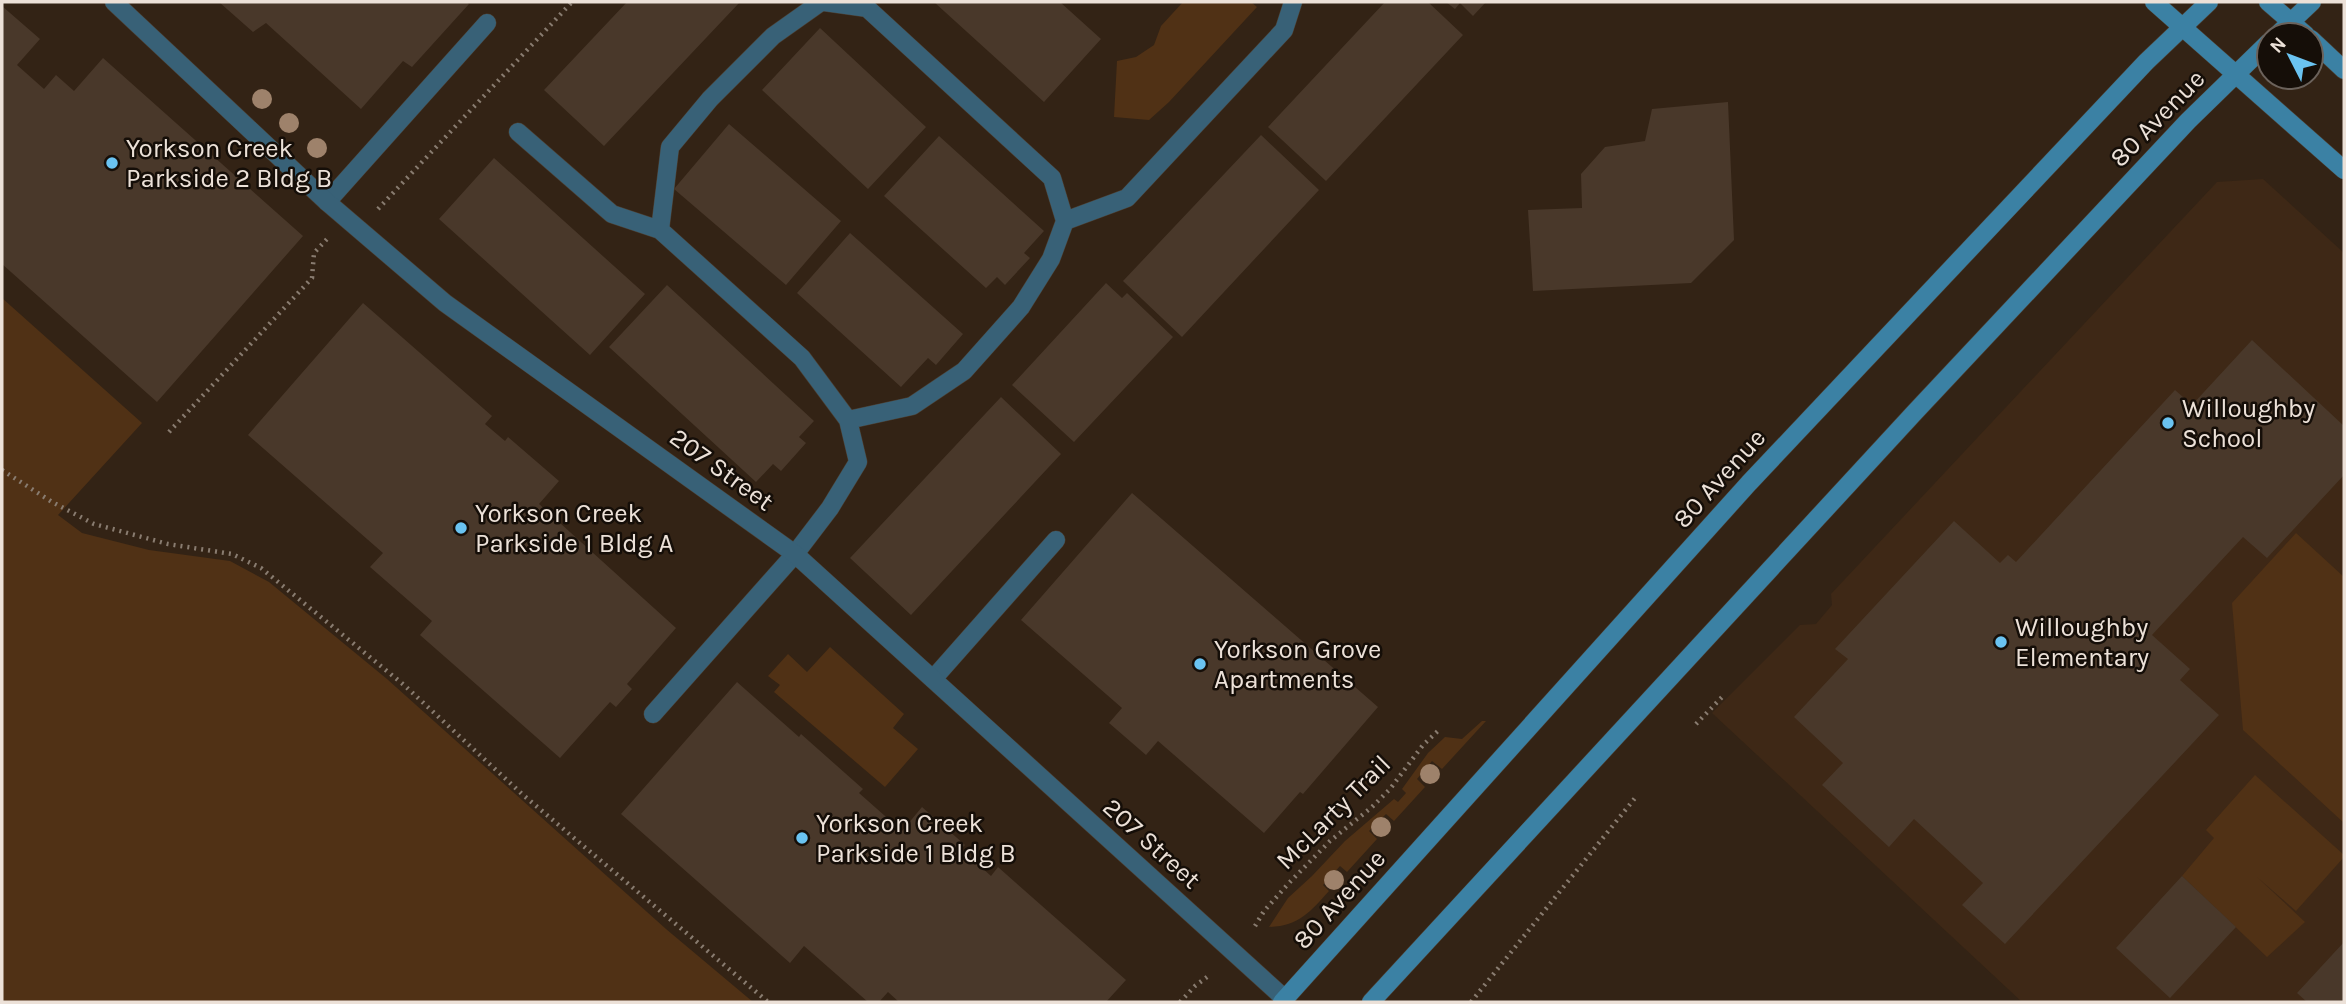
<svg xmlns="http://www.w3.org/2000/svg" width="2346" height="1004" font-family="Karla,sans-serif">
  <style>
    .built { fill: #3e2816 }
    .green { fill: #503115 }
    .building { fill: #49382a }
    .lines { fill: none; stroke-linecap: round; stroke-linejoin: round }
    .lane-casing { stroke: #4d3e30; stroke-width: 19 }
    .street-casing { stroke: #4d3e30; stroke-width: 19 }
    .secondary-casing { stroke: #4d3e30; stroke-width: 19 }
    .path { stroke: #897c70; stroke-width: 4.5; stroke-dasharray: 2 5; stroke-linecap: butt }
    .lane { stroke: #386177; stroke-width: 18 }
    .street { stroke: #386177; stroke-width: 18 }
    .secondary { stroke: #3b81a4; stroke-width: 18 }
    .tree { fill: #9e826b }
    .poi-dot { fill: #6ac3f1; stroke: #150e08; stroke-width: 2.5 }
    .labels { text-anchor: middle; stroke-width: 5; stroke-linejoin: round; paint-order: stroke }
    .street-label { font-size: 26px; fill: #ece1d8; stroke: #150e08 }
    .poi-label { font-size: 26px; fill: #ece1d8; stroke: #150e08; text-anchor: start }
  </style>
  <rect width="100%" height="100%" fill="#332315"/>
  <!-- built -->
  <path class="built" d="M2263 179 2344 253V1002H2022L1712 713 1800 625 1816 624 1832 605 1831 594 2217 182Z"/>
  <!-- green -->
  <path class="green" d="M1183 2H1251L1257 7 1169 102 1149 120 1114 117 1117 61 1136 57 1154 45 1161 26Z
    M2 298 142 423 58 515 82 533 149 550 230 561 269 582 387 679 666 929 753 1002H2Z
    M2296 533 2344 577V823L2243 730 2232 603Z
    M830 647 904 714 893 728 918 749 885 787 774 692 780 685 768 676 788 654 807 672Z
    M1482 721H1486L1442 769 1432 761 1417 779 1425 787 1394 821 1386 814 1369 831 1377 839 1347 872 1340 866 1323 885 1329 891C1310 912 1299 926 1269 927L1288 898 1312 876 1345 841 1394 799 1398 802 1406 793 1402 789 1428 753 1445 737 1462 739Z
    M2255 775 2344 855V857L2296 911 2257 877 2305 922 2267 957 2182 876 2214 838 2206 830Z"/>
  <!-- building -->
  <path class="building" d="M219 2H466L469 4 412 67 403 61 361 109 266 23 253 32Z
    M627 2H740L604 146 544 90Z
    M934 2H1060L1101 39 1044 102Z
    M1385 2H1428L1463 35 1326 181 1268 127Z
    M1446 2H1486L1473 16 1460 3 1455 9Z
    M2 6 40 39 17 65 44 89 56 75 74 91 103 58 303 236 157 402 2 264Z
    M820 28 926 127 868 189 762 90Z
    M1728 102 1734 240 1691 283 1533 291 1528 210 1582 208 1581 174 1605 147 1645 141 1652 109Z
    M729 124 841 221 786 285 674 189Z
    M1261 135 1319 190 1182 337 1123 281Z
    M939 136 1044 231 1024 253 1030 258 1005 285 997 277 986 288 884 196Z
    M494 158 645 294 590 355 439 219Z
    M850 233 963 334 936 365 928 358 901 387 797 293Z
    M1106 283 1122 298 1127 293 1173 337 1074 442 1012 385Z
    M667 285 814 421 799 437 806 443 781 471 773 464 756 482 609 347Z
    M363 303 492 416 485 424 505 441 508 437 559 481 539 504 676 628 627 684 632 689 616 707 610 702 560 758 420 635 432 621 370 567 383 553 248 435Z
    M2252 340 2344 426V475L2267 558 2243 537 2152 635 2190 669 2180 680 2219 715 2005 944 1962 905 1983 883 1914 819 1889 847 1822 785 1843 763 1794 717 1848 659 1835 649 1954 521 2000 563 2008 555 2016 562 2175 390 2192 405Z
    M1001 397 1061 454 911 615 850 558Z
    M1132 493 1378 707 1303 794 1300 792 1264 833 1158 741 1146 755 1109 723 1122 708 1021 620Z
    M737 682 799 737 801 734 863 789 859 793 902 831 922 807 965 845 961 849 991 876 998 867 1126 980 1106 1002H899L888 992 879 1002H868L804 946 790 963 621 814Z
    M2182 876 2236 927 2170 998 2116 948Z
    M2344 942V1002H2307L2297 993Z"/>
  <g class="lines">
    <!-- lane casing -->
    <g class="lane-casing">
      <path id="lane" d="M824 2 867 8 1052 178 1065 221 1051 259 1021 307 964 371 912 406 848 420
        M518 132 612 214 660 230 802 358 848 420 858 462 830 508 795 554 653 714
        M327 202 487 23
        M1065 221 1127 198 1284 30 1293 2
        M660 230 670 147 710 99 773 36 821 2
        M933 679 1056 540"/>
    </g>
    <!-- street casing -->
    <g class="street-casing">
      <path id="street" d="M114 2 327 202 445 303 795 554 1285 999"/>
    </g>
    <!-- secondary casing -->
    <g class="secondary-casing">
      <path id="secondary" d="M2154 2 2344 170
        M2268 2 2306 35
        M2277 35 2312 2
        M2311 39 2344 70
        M1282 1002 1749 483 2146 62 2209 2
        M1371 1002 1915 412 2188 121 2269 42"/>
    </g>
    <!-- path -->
    <path class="path" d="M378 209 572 2
      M169 432 312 278 314 253 327 239
      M2 470 52 502 94 524 168 544 232 554 261 568 404 685 522 794 768 1002
      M1696 724 1725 694
      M1255 926 1264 911 1288 884 1330 841 1372 807 1390 789 1423 745 1441 728
      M1180 1002 1195 986 1211 974
      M1471 1002 1635 798"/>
    <!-- lane -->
    <use href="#lane" class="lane"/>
    <!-- street -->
    <use href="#street" class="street"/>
    <!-- secondary -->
    <use href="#secondary" class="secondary"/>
  </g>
  <!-- trees -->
  <g class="tree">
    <circle cx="262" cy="99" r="10"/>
    <circle cx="289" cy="123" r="10"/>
    <circle cx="317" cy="148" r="10"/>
    <circle cx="1430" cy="774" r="10"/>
    <circle cx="1381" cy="827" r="10"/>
    <circle cx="1334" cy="880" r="10"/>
  </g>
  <!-- markers -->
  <g class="poi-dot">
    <circle cx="112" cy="163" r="7"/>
    <circle cx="2168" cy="423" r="7"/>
    <circle cx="461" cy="528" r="7"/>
    <circle cx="2001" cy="642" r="7"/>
    <circle cx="1200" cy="664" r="7"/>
    <circle cx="802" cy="838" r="7"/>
  </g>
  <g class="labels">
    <!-- street labels -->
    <g class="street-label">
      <text transform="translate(2157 118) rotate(-46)" y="9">80 Avenue</text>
      <text transform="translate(722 469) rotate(36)" y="9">207 Street</text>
      <text transform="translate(1719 478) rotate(-48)" y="9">80 Avenue</text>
      <text transform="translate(1333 812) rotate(-45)" y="9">McLarty Trail</text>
      <text transform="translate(1152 843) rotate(42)" y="9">207 Street</text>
      <text transform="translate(1339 899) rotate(-48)" y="9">80 Avenue</text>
    </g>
    <!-- poi labels -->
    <g class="poi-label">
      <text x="126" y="157">Yorkson Creek<tspan x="126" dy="30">Parkside 2 Bldg B</tspan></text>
      <text x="2182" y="417">Willoughby<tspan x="2182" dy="30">School</tspan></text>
      <text x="475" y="522">Yorkson Creek<tspan x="475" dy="30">Parkside 1 Bldg A</tspan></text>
      <text x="2015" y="636">Willoughby<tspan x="2015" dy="30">Elementary</tspan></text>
      <text x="1214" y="658">Yorkson Grove<tspan x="1214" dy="30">Apartments</tspan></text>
      <text x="816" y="832">Yorkson Creek<tspan x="816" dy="30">Parkside 1 Bldg B</tspan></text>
    </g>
  </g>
  <!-- border -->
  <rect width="2346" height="1004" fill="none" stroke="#ece1d8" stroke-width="7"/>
  <!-- north arrow -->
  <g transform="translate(2290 56) rotate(312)"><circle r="33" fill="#150e08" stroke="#6b625b" stroke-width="2"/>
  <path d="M0-5L12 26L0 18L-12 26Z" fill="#6ac3f1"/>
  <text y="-10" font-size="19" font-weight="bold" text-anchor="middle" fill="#ece1d8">N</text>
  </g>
</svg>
